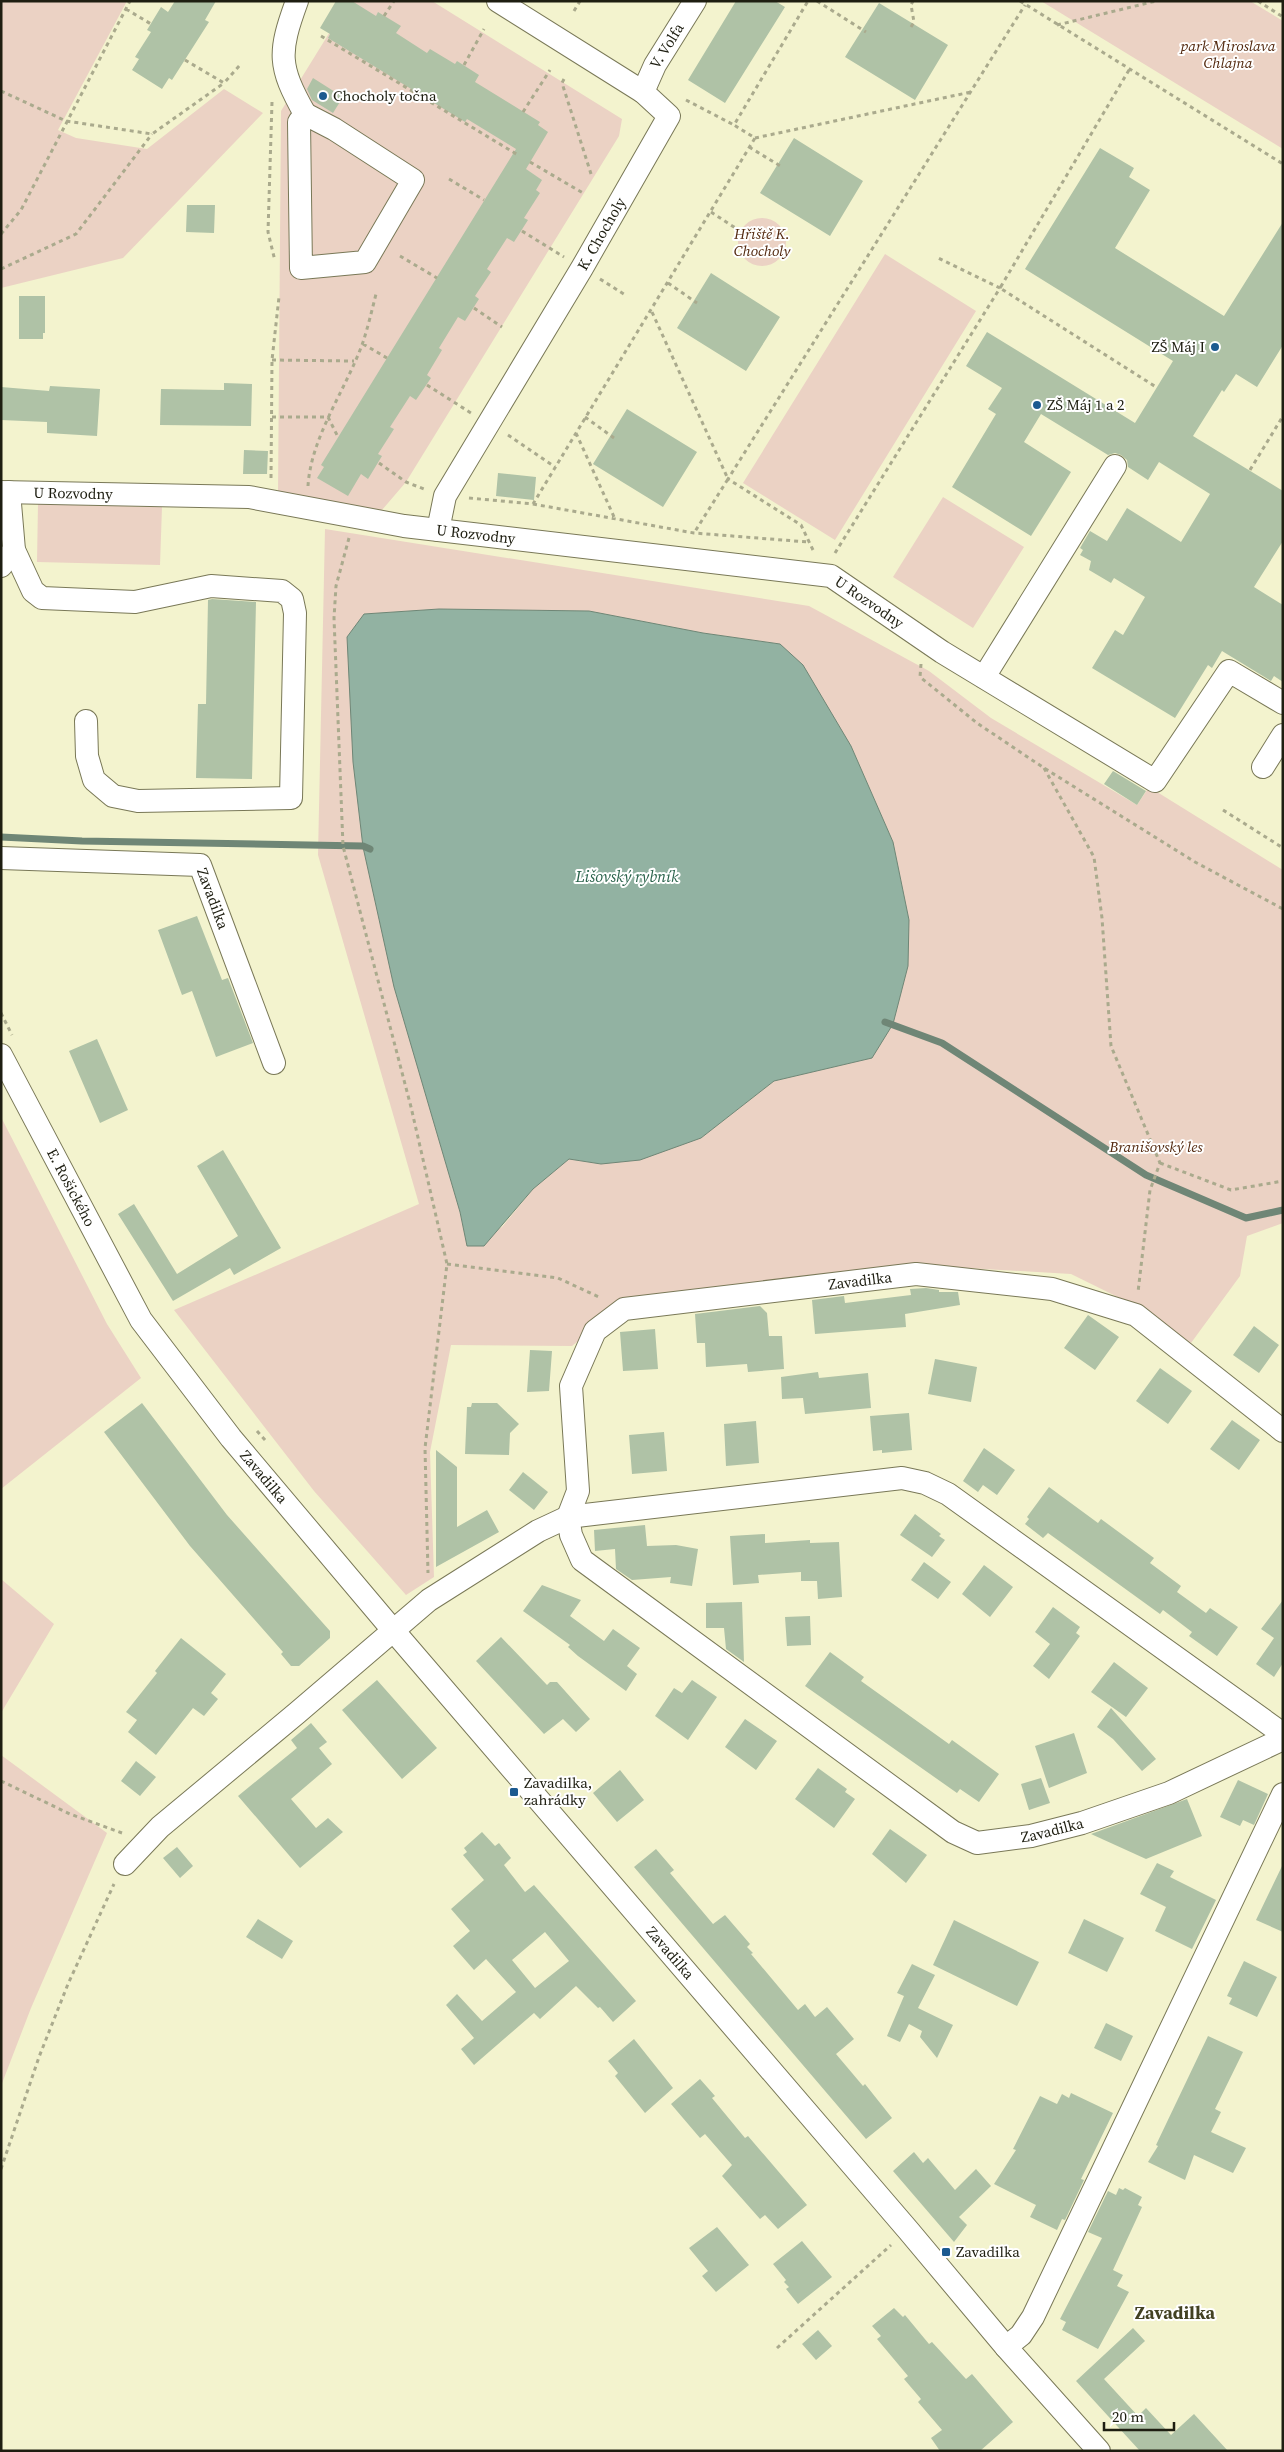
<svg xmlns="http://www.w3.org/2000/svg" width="1284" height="2452" font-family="'Source Serif 4',serif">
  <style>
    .green { fill: #ebd2c4; fill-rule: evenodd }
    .water { fill: #92b2a2; stroke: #6f8676 }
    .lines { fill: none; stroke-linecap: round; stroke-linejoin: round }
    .stream { stroke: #6f8676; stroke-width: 7 }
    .building { fill: #afc2a6; fill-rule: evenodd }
    .minor-casing { stroke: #797857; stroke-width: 24 }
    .path { stroke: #aaaa8d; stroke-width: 3; stroke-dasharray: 4 4; stroke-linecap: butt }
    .minor { stroke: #fff; stroke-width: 22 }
    .poi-dot { fill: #1c5a90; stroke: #fff; stroke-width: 2 }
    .labels { text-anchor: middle; stroke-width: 4; stroke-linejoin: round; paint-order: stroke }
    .street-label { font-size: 15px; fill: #1e1e11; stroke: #fff }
    .park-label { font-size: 15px; font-style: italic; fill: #52280e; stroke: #fff }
    .poi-label { font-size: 15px; fill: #1e1e11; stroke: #fff; text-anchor: start }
    .water-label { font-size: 16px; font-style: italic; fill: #2a634b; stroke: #fff }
    .quarter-label { font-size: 18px; font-weight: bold; fill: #424122; stroke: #fff }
  </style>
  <rect width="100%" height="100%" fill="#f3f3ce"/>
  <!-- green -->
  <path class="green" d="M1 1H127L58 130 76 138 147 149 224 89 263 113 123 258 1 288Z
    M349 1H432L622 119 619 136 406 482 382 510 278 495 281 111Z
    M1041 1H1250L1283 21V149Z
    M738 242a24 24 0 1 1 48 0a24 24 0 1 1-48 0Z
    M885 254 976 311 835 540 743 483Z
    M943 497 1024 547 973 628 893 577Z
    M38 504 162 507 160 565 37 562Z
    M325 529 809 606 929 671 991 718 1137 805 1149 787 1283 870V1223L1247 1236 1240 1276 1191 1343 1136 1306 1071 1274 916 1265 633 1297 572 1346 451 1345 430 1452 434 1577 406 1595 314 1491 174 1310 419 1204 318 855ZM439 609 589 611 703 633 780 644 851 746 893 842 909 921 872 1058 774 1081 701 1138 601 1164 569 1159 533 1189 502 1227 467 1246 460 1212 426 1094 364 614Z
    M1 1117 107 1324 141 1378 1 1489Z
    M1 1579 54 1624 1 1713Z
    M1 1755 107 1833 31 2008 1 2086Z"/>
  <!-- water -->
  <path class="water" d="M439 609 589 611 703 633 780 644 803 665 851 746 893 842 909 920 908 966 893 1024 872 1058 774 1081 701 1138 640 1160 601 1164 569 1159 533 1189 484 1246H467L460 1212 394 987 363 847 353 762 347 637 364 614Z"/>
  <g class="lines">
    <!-- stream -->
    <path class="stream" d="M1 837 82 841 363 846 370 849
      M885 1022 942 1043 1146 1175 1246 1218 1283 1210"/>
  </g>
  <!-- building -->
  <path class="building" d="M175 1H216L205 20 209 22 172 80 169 78 162 89 132 70 139 59 135 57 151 32 147 30 161 7 168 12Z
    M336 1H352L376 16 378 12 401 26 396 33 427 53 430 49 455 64 457 61 479 75 475 82 540 122 538 125 548 132 526 169 542 180 536 190 540 193 524 218 528 220 514 242 507 238 487 269 491 272 475 296 479 299 465 321 458 317 439 348 442 350 427 375 431 378 416 400 410 396 390 427 394 429 378 454 382 456 368 479 361 474 348 496 317 478 324 467 321 465 516 149 467 119 465 122 328 38 330 34 320 28Z
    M736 1H775L785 7 725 103 688 80Z
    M879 3 948 45 915 100 845 57Z
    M313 78 343 97 333 113 312 100 307 89Z
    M794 138 863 181 830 236 760 193Z
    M1100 148 1134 168 1129 177 1150 190 1115 248 1224 316 1283 222V345L1257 387 1236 374 1224 392 1222 390 1193 436 1283 491V541L1254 587 1283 605V682L1274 676 1271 681 1222 651 1212 668 1208 665 1175 718 1092 668 1115 630 1123 635 1145 597 1114 578 1111 583 1089 570 1091 561 1080 555 1083 550 1080 548 1090 531 1107 541 1127 508 1181 542 1210 494 1159 462 1148 480 1128 467 1127 460 1121 455 1115 453 1108 455 1041 414 1024 442 1071 472 1031 536 952 487 996 414 988 409 1002 388 966 366 987 332 1135 423 1173 361 1025 269Z
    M187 205H215L214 233 186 232Z
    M711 273 780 317 746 371 677 328Z
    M19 296H45V333H43V339H19Z
    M224 383 252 384 251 426 160 425 161 389 224 390Z
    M50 386 100 389 97 436 47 433V422L1 420V387L49 391Z
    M627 409 697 452 663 507 593 464Z
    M244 450 268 451 267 474H243Z
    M498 473 536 477 534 500 496 496Z
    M212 599 256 602 252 779 196 778 198 704H206L208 600Z
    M1113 771 1146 791 1137 805 1104 784Z
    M197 916 222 980 228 978 253 1043 216 1057 192 991 182 995 158 930Z
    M97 1039 128 1110 100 1123 69 1051Z
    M223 1150 281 1248 234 1275 230 1268 173 1301 118 1214 134 1204 177 1274 238 1236 197 1166Z
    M926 1288 939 1290V1292H958L960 1305 905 1314 906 1327 815 1334 812 1300 844 1296 845 1303 911 1295 910 1289Z
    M760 1306 767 1313 769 1336H782L784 1369 748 1372 747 1364 706 1367 705 1343H697L695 1314Z
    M1088 1315 1119 1337 1095 1370 1064 1348Z
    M1254 1326 1279 1345 1259 1373 1233 1355Z
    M655 1329 658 1369 623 1371 620 1332Z
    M530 1350 552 1351 549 1391 527 1392Z
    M935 1359 977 1367 971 1402 928 1394Z
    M1160 1368 1192 1391 1168 1424 1136 1401Z
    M818 1372 819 1378 868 1373 871 1408 805 1414 803 1398 782 1399 781 1377Z
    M142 1403 227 1515 330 1631V1638L299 1666H291L281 1654 283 1652 190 1546 104 1432Z
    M472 1403H497L519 1424 510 1433 509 1455 465 1454 467 1407H471Z
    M909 1413 912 1450 882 1453V1450L873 1451 870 1416Z
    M1232 1420 1260 1440 1239 1470 1210 1449Z
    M756 1421 759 1463 726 1466 724 1424Z
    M664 1432 667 1471 632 1474 629 1435Z
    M984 1448 1015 1470 997 1495 983 1485 978 1492 963 1481Z
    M436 1450 457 1467V1527L487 1510 499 1532 436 1567Z
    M523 1472 548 1492 534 1510 509 1490Z
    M1049 1487 1098 1523 1101 1519 1154 1558 1150 1563 1181 1586 1177 1592 1206 1613 1210 1608 1238 1627 1217 1656 1189 1636 1192 1632 1163 1610 1160 1614 1048 1533 1043 1538 1025 1524 1029 1519 1027 1517Z
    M915 1514 941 1534 939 1536 945 1540 932 1557 900 1535Z
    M645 1525 647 1546 676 1545 698 1549 692 1586 670 1583 671 1577 632 1580 616 1569 615 1549 595 1551 594 1530Z
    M765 1534V1543L810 1540V1543L839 1542 842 1597 818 1599 817 1581H801V1572L758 1575 759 1583 733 1585 730 1536Z
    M924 1562 951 1582 938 1599 911 1580Z
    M984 1565 1013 1587 990 1617 962 1594Z
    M542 1585 581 1600 570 1616 604 1641 613 1629 640 1648 627 1666 637 1674 626 1691 578 1656 568 1647 570 1645 523 1611Z
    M1283 1600V1663L1274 1677 1256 1664 1274 1638 1261 1629Z
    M742 1602 744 1662 726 1649 724 1628H706V1603Z
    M1053 1607 1080 1627 1076 1633 1080 1636 1049 1679 1033 1666 1050 1644 1035 1632Z
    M810 1616 811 1645 787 1646 785 1617Z
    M501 1637 547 1685 550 1682H557L590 1719 576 1732 563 1719 544 1734 476 1661Z
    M181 1638 226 1674 211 1693 218 1699 204 1716 193 1708 156 1755 128 1732 137 1720 126 1712 157 1673 155 1671Z
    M830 1652 864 1677 861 1681 949 1744 952 1740 999 1774 979 1802 960 1789 957 1793 805 1686Z
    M1114 1662 1148 1688 1126 1717 1091 1692Z
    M377 1680 437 1748 402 1779 342 1710Z
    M692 1680 717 1697 688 1740 655 1716 674 1688 682 1693Z
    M1111 1708 1156 1759 1142 1771 1113 1739 1097 1727Z
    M745 1719 777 1741 756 1770 725 1747Z
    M311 1723 327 1742 319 1748 332 1764 291 1799 316 1828 328 1818 343 1832 300 1868 238 1796 297 1748 291 1740Z
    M1074 1733 1087 1773 1049 1788 1035 1746Z
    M136 1761 156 1777 140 1796 121 1781Z
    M818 1768 847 1789 845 1792 855 1799 834 1828 795 1799Z
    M620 1770 644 1800 617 1822 593 1793Z
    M1041 1778 1050 1803 1029 1810 1021 1784Z
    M1238 1780 1268 1794 1254 1825 1243 1820 1240 1826 1220 1817Z
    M1187 1799 1202 1836 1146 1859 1091 1834Z
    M890 1829 927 1855 906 1883 872 1854Z
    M482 1832 495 1846 499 1843 511 1858 504 1865 525 1892 534 1885 636 2001 613 2022 600 2007 598 2008 576 1986 540 2019 534 2013 474 2065 461 2049 474 2038 446 2005 457 1994 482 2021 516 1992 486 1959 474 1970 453 1946 470 1931 451 1909 484 1880 463 1855 467 1852 464 1848ZM545 1932 569 1961 535 1988 512 1960Z
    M177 1847 193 1866 180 1878 163 1858Z
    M656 1849 674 1870 670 1873 713 1924 725 1915 750 1944 747 1947 753 1953 751 1954 798 2010 805 2004 815 2017 827 2007 854 2039 836 2054 863 2086 865 2084 892 2118 866 2139 634 1867Z
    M1157 1863 1174 1871 1170 1877 1216 1900 1192 1949 1155 1931 1166 1907 1140 1894Z
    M1283 1864V1932L1256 1920Z
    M258 1919 293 1941 282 1959 246 1937Z
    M1084 1919 1124 1938 1107 1972 1068 1953Z
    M954 1920 1039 1962 1017 2006 933 1965Z
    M1244 1961 1277 1977 1257 2017 1229 2004 1232 1998 1227 1996Z
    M912 1964 935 1975 918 2008 953 2025 937 2058 920 2037 922 2031 909 2024 900 2042 887 2036 904 1996 897 1993Z
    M1106 2023 1133 2036 1121 2061 1094 2048Z
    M1208 2036 1243 2052 1215 2109 1221 2112 1211 2132 1246 2148 1233 2173 1194 2155 1185 2180 1148 2162 1158 2146 1156 2145Z
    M634 2039 673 2088 645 2113 615 2076 618 2073 608 2061Z
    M700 2079 715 2096 712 2098 745 2138 748 2136 807 2205 778 2229 765 2215 760 2219 722 2176 732 2165 705 2134 700 2138 671 2104Z
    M1071 2093 1113 2113 1081 2179 1084 2180 1065 2220 1062 2219 1057 2230 1030 2217 1036 2205 994 2184 1016 2150 1013 2149 1040 2096 1057 2104 1062 2094 1069 2098Z
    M914 2152 923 2163 928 2158 955 2190 976 2169 991 2186 959 2217 967 2225 954 2242 893 2171Z
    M1119 2188 1123 2190 1125 2188 1142 2197 1138 2205 1142 2207 1113 2270 1123 2275 1117 2286 1129 2292 1098 2349 1062 2330 1066 2322 1060 2319 1102 2238 1088 2232 1108 2191 1116 2195Z
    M717 2227 749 2265 716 2292 702 2276 708 2271 689 2248Z
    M802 2241 832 2277 798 2304 786 2289 789 2287 784 2282 786 2280 773 2264Z
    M894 2308 903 2317 905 2315 929 2344 932 2342 966 2379 972 2374 1013 2422 980 2451H940L931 2438 942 2430 918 2402 921 2399 904 2379 908 2376 877 2339 881 2336 872 2326Z
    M1133 2328 1145 2341 1104 2379 1138 2416 1146 2408 1171 2435 1194 2414 1228 2451H1140L1076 2381Z
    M818 2330 832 2346 816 2360 802 2344Z"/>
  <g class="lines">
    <!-- minor casing -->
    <g class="minor-casing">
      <g id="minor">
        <path d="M297 1C278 53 278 66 305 114"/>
        <path id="s1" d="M643 92 655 65 695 1"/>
        <path d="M305 114 334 129 413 180 365 262 301 268 299 122Z"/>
        <path id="s2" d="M1 492 249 497 404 526 831 576 942 652 1155 781 1229 671 1283 703"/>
        <path d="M9 492 14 550 33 591 42 598 135 602 211 586 282 591 292 599 295 613 291 798 138 801 113 796 94 780 87 756 86 721"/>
        <path id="s3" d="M438 530 445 496 582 268 669 116 643 92 498 1"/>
        <path d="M1 566 14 550"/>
        <path d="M984 677 1115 466"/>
        <path d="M1263 767 1283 735"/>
        <path id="s4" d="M1 858 200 865 274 1063"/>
        <path id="s5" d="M1 1055 141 1320 231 1438 392 1629 908 2230 1006 2347 1099 2451"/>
        <path id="s6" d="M1283 1431 1136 1315 1052 1289 916 1274 624 1309 595 1331 571 1386 578 1491 568 1517 571 1535 582 1560 953 1832 977 1843 1031 1836 1082 1823 1169 1793 1283 1739"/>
        <path d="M125 1864 160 1827 297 1713 429 1600 538 1531 568 1517 902 1478 925 1483 948 1494 1283 1734"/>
        <path d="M1006 2347 1021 2335 1033 2317 1283 1794"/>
      </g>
    </g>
    <!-- path -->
    <path class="path" d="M817 1 866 32
      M1020 1 1283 164
      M1258 1 1283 17
      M126 9 151 24
      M574 11 580 1
      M384 16 394 1
      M1057 25 1156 1
      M911 27 914 22 911 5 913 1
      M321 36 518 155
      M185 60 224 83 240 65
      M464 65 484 29
      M1129 70 1000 288 1156 387
      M564 79 562 83 592 177
      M1 91 66 121 152 134 224 83
      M686 100 734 125
      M272 102 268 232 275 261
      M523 112 550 70
      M755 138 971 92
      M749 147 782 167
      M530 162 583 193
      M449 179 484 200
      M711 212 740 231
      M522 231 564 257
      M1 234 21 210 130 1
      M400 256 437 278
      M1 269 76 234 152 134
      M600 279 627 296
      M668 283 697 303
      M474 308 502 327
      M652 312 728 479 694 533
      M363 344 387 358
      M272 360 354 361
      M427 385 471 413
      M272 417H328L338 437
      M585 417 614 438
      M576 433 615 519
      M508 435 555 467
      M379 463 406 482 424 489
      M1250 470 1283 416
      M271 478 272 360 279 297
      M308 486C311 436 347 388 363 342 368 327 372 310 376 294
      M469 498 533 504 755 138 734 125 808 1
      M533 504 694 533 808 542
      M349 538 336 586 334 618 343 846 411 1107 447 1264 425 1448 428 1573
      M813 550 801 525 728 479 1025 5
      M835 553 1000 288 938 258
      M921 664 920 677 977 723 1044 768 1195 862 1283 909
      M1044 768 1094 857 1102 918 1111 1046 1160 1163 1150 1190 1138 1292
      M1223 810 1283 848
      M1 1013 12 1035
      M1160 1163 1231 1190 1283 1181
      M447 1264 558 1278 601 1298
      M257 1431 266 1441
      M1 1781 70 1814 122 1833
      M1 2169 39 2057 68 1984 114 1884
      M777 2348 891 2245"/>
    <!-- minor -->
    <use href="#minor" class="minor"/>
  </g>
  <!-- markers -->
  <g class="poi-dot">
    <circle cx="323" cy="96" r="5"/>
    <circle cx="1215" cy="347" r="5"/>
    <circle cx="1037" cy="405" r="5"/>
    <rect x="509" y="1787" width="10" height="10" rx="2.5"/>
    <rect x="941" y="2247" width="10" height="10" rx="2.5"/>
  </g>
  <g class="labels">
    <!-- street labels -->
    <g class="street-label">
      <text dy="5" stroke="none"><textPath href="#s1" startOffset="52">V. Volfa</textPath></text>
      <text dy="5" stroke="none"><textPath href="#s3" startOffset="340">K. Chocholy</textPath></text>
      <text dy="5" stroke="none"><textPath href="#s2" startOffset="72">U Rozvodny</textPath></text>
      <text dy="5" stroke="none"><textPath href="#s2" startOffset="478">U Rozvodny</textPath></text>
      <text dy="5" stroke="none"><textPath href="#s2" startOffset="882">U Rozvodny</textPath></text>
      <text dy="5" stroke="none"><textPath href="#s4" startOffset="235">Zavadilka</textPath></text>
      <text dy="5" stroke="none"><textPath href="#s5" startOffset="150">E. Rošického</textPath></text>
      <text transform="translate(860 1281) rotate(-7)" y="5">Zavadilka</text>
      <text dy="5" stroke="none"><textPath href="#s5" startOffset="499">Zavadilka</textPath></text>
      <text dy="5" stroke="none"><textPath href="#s6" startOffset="1544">Zavadilka</textPath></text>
      <text dy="5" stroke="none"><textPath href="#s5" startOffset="1125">Zavadilka</textPath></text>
    </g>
    <!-- park labels -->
    <g class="park-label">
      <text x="1228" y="51">park Miroslava<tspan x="1228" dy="17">Chlajna</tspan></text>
      <text x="762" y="239">Hřiště K.<tspan x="762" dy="17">Chocholy</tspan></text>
      <text x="1156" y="1152">Branišovský les</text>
    </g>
    <!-- poi labels -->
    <g class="poi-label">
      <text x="333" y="101">Chocholy točna</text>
      <text x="1205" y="352" text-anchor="end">ZŠ Máj I</text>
      <text x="1047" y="410">ZŠ Máj 1 a 2</text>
      <text x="524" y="1788">Zavadilka,<tspan x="524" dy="17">zahrádky</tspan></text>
      <text x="956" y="2257">Zavadilka</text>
    </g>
    <!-- water labels -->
    <g class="water-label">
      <text x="627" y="882">Lišovský rybník</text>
    </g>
    <!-- quarter labels -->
    <g class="quarter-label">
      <text x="1175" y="2319">Zavadilka</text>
    </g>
  </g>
  <!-- border -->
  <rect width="1284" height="2452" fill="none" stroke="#1e1e11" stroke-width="5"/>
  <!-- scale -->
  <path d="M1104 2422v8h70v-8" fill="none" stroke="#1e1e11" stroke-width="2.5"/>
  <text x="1112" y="2422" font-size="15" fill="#1e1e11" stroke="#ffffff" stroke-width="4" paint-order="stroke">20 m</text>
</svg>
